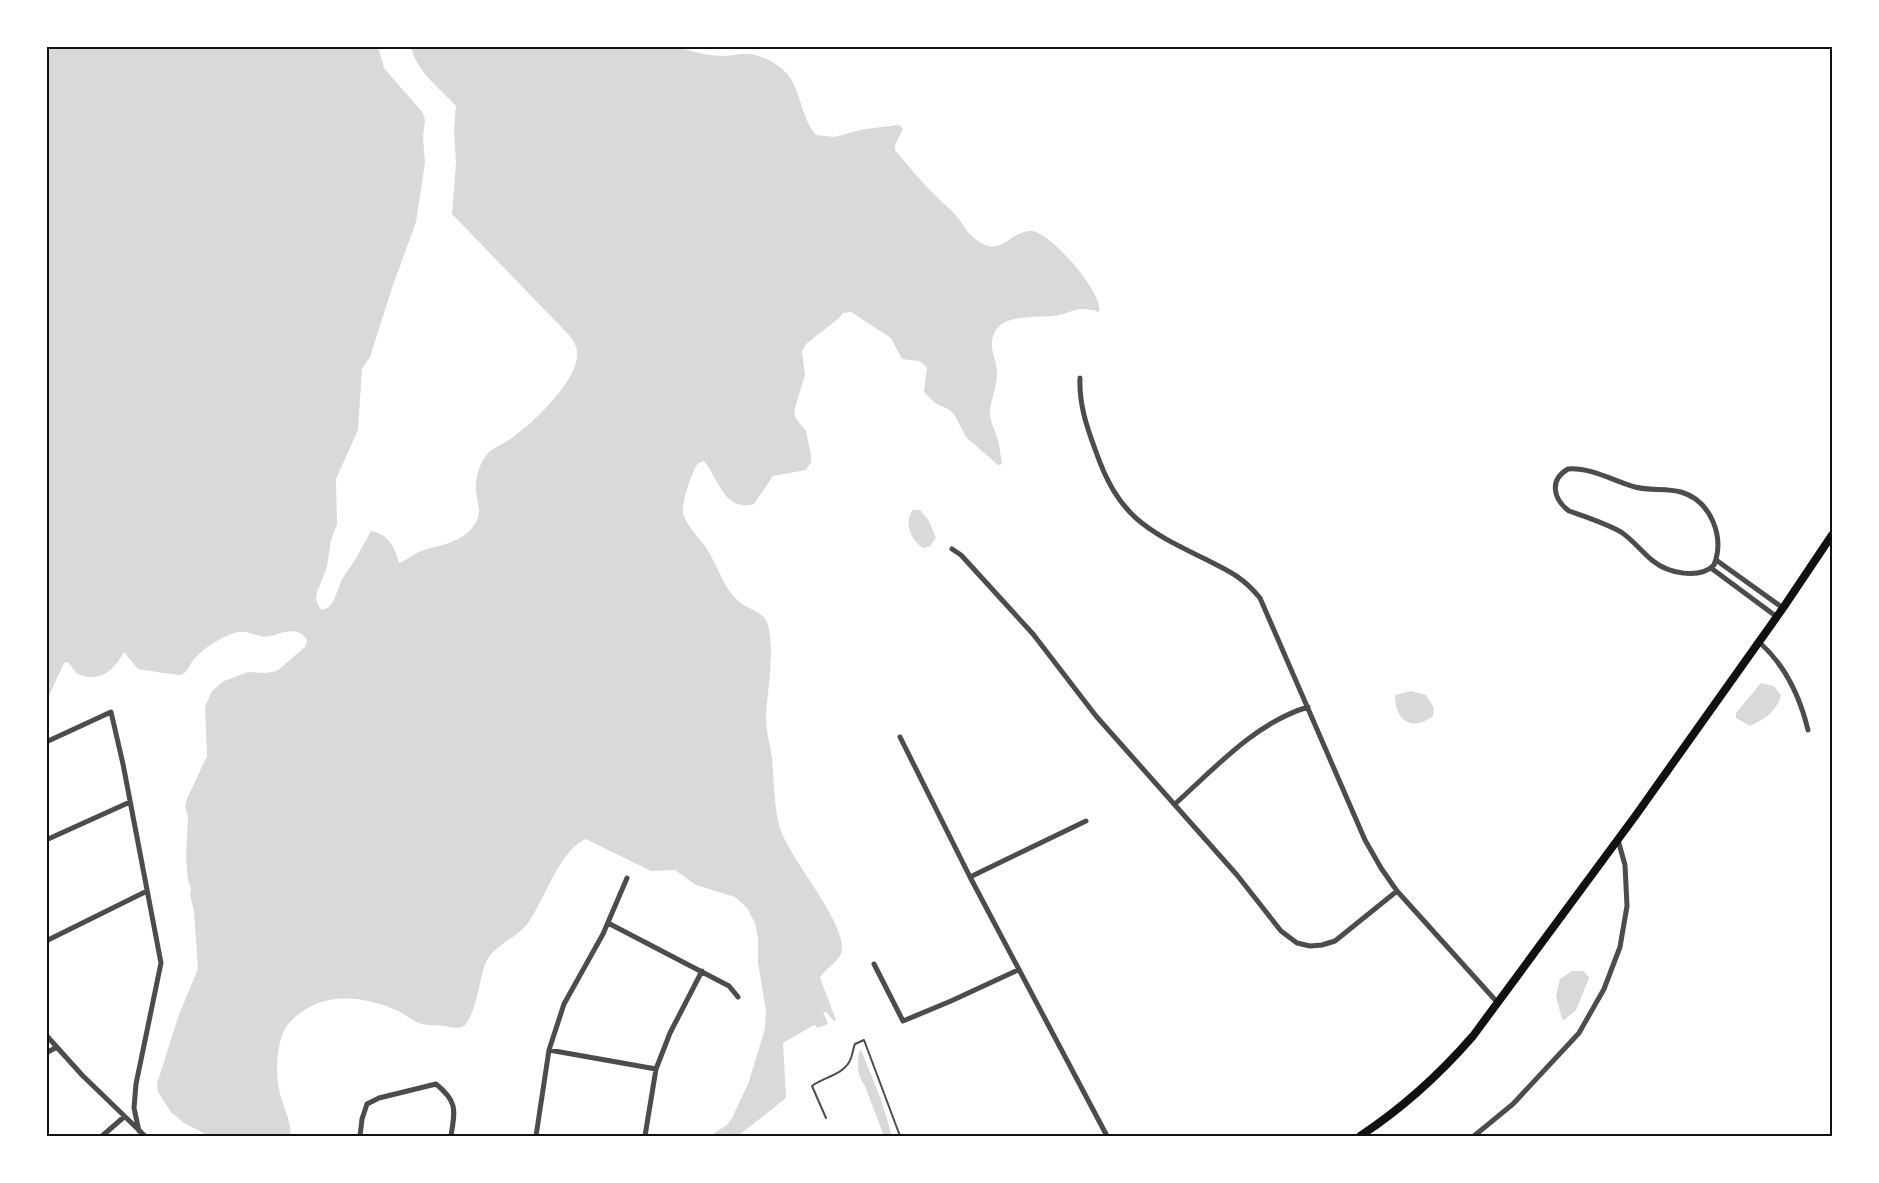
<svg xmlns="http://www.w3.org/2000/svg" width="1879" height="1183" font-family="'Sofia Sans Condensed',sans-serif">
  <style>
    .water { fill: #d9d9d9 }
    .lines { fill: none; stroke-linecap: round; stroke-linejoin: round }
    .service { stroke: #4c4c4c; stroke-width: 2 }
    .minor { stroke: #4c4c4c; stroke-width: 5 }
    .primary { stroke: #111; stroke-width: 8 }
    .neatline { fill: none; stroke: #111; stroke-width: 2 }
  </style>
  <rect width="100%" height="100%" fill="#fff"/>
  <!-- water -->
  <path class="water" d="M675 46C691 52 709 56 725 56 733 56 741 53 749 54 763 55 780 65 789 76 801 94 802 119 816 135L834 137 865 129 899 125 903 129 895 145V150C909 167 924 185 941 201 946 206 953 211 957 217 964 225 968 235 978 241 1001 258 1011 230 1032 231 1050 232 1104 293 1099 312 1072 304 1074 315 1050 316 1031 318 995 313 992 342 991 352 997 363 997 374 997 388 990 400 990 415 991 424 996 432 998 441 1000 449 1001 457 1002 464L998 465 966 437 954 414 948 409 935 403 924 392 927 367 919 361 902 359 891 338 851 312 843 313 838 319 806 344 802 351 805 375 794 411 796 419 806 431 811 455V462L806 470 773 476 754 504C724 512 719 479 704 461L698 463C692 471 681 504 683 514 687 527 701 539 708 551 719 568 723 587 738 601 747 609 762 611 767 622 776 647 767 691 766 717 766 731 770 744 772 758 774 780 774 804 779 825 788 858 845 920 842 950 840 962 825 968 820 978L836 1020 834 1021 826 1012H823L828 1024 818 1028 814 1025 783 1043 786 1098 738 1136H709L727 1125 732 1118 748 1084 765 1029 766 1011 758 963V938L755 923 747 908 735 897 696 885 675 870 651 871 586 839C560 849 544 901 528 923 516 939 493 945 485 964 480 977 475 1021 462 1027 457 1029 450 1027 444 1026 437 1025 429 1026 422 1024 413 1021 406 1015 398 1011 361 994 318 991 289 1023 277 1036 275 1071 279 1089 282 1106 291 1119 291 1136H209L184 1123 171 1112 158 1092 157 1084 178 1017 198 969 194 911 190 895 191 888 188 880 186 858 188 816 185 807 187 799 207 756 205 707 212 691 224 681 248 672 265 673 277 671 305 647 307 640C298 625 283 633 270 636 257 639 248 628 234 633 220 638 205 647 195 658 190 663 188 673 180 675 176 675 144 670 138 669L124 652C114 671 99 683 77 674L68 662 64 663 47 700V47H378L384 68 423 113 425 120 423 137 425 163 416 222 392 288 370 357 362 369 358 430 336 479 337 525 331 540 327 567 317 592 316 600 319 607 322 610 329 607 334 600 342 579 355 560 371 531C389 535 394 546 399 563 406 561 411 555 419 552 437 545 459 544 472 528 484 514 477 505 476 490 475 478 480 461 489 452 495 447 503 444 509 440 530 426 580 380 577 352 577 346 573 341 570 336L452 214 456 163 454 130 456 106C440 88 416 71 411 47Z
    M913 510H920L929 521 936 538 930 546 924 548C911 542 903 522 913 510Z
    M1761 683 1774 686 1781 695C1778 710 1764 720 1750 726L1736 718V713Z
    M1411 691 1426 695 1434 708 1433 716C1412 732 1395 721 1395 695Z
    M1572 971H1584L1589 978 1576 1010 1564 1020 1562 1019 1556 996 1560 979Z
    M861 1050 881 1099 892 1136H884L865 1086C857 1075 857 1065 859 1052Z"/>
  <g class="lines">
    <!-- service -->
    <path class="service" d="M826 1118 812 1086C824 1077 846 1074 851 1058 853 1053 853 1048 855 1044L864 1040 900 1136"/>
    <!-- minor -->
    <path class="minor" d="M1080 378C1079 403 1086 425 1095 449 1118 516 1144 529 1205 559 1229 571 1243 577 1260 598L1365 840 1381 868 1397 891 1497 1002
      M1568 469C1590 467 1614 481 1635 487 1650 491 1666 488 1681 492 1711 501 1725 537 1714 565 1699 580 1668 573 1653 561 1642 552 1633 540 1621 532 1605 523 1586 517 1569 511 1553 499 1549 480 1568 469Z
      M952 549 961 555 1033 634 1096 716 1237 875 1281 931 1297 943 1310 946 1322 945 1335 941 1397 891
      M1716 560 1783 608
      M1711 568 1777 617
      M1759 642C1785 665 1800 697 1808 730
      M900 737 970 877 1107 1136
      M46 742 111 712 123 764 161 963 136 1084 134 1108 139 1131
      M1175 804C1215 768 1255 723 1308 707
      M46 840 130 802
      M970 877 1086 821
      M608 923 729 986 738 997
      M46 941 147 891
      M874 964 903 1021 951 1001 1018 970
      M46 1035 82 1075 145 1136
      M549 1050 656 1069
      M46 1053 57 1047
      M102 1136 124 1117
      M360 1136 362 1119 367 1104 379 1098 436 1084C458 1102 455 1110 451 1136
      M536 1136 549 1050 564 1004 603 934 627 878
      M645 1136 656 1069 670 1033 702 971
      M1474 1136 1513 1104 1579 1033 1604 989 1620 947 1627 906 1625 865 1618 840"/>
    <!-- primary -->
    <path class="primary" d="M1360 1136C1403 1108 1439 1075 1473 1036L1636 815 1783 608 1832 535"/>
  </g>
  <!-- border -->
  <rect width="1879" height="1183" fill="none" stroke="#ffffff" stroke-width="96"/>
  <rect x="48" y="48" width="1783" height="1087" class="neatline"/>
</svg>
